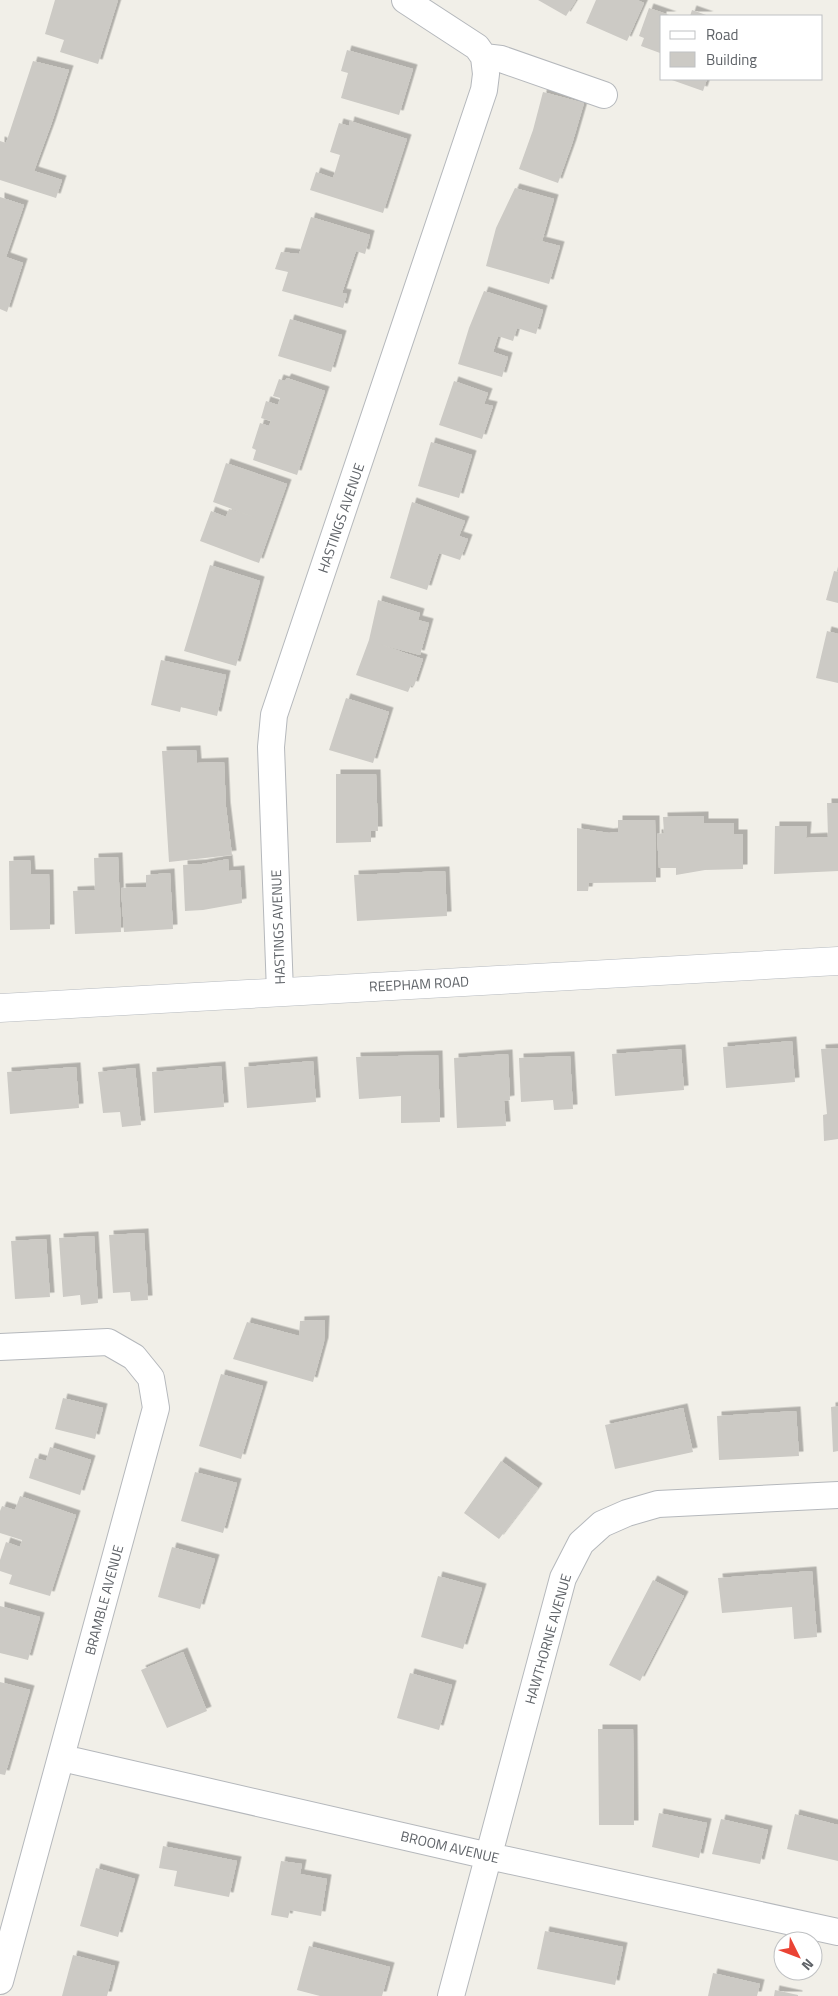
<svg xmlns="http://www.w3.org/2000/svg" width="838" height="1996" font-family="'Titillium Web',sans-serif">
  <style>
    .building { fill: #cccac5; filter: url(#shadow) }
    .lines { fill: none; stroke-linecap: round; stroke-linejoin: round }
    .street-casing { stroke: #b5b8bc; stroke-width: 28 }
    .secondary-casing { stroke: #b6babf; stroke-width: 29 }
    .street { stroke: #fff; stroke-width: 26 }
    .secondary { stroke: #fff; stroke-width: 28 }
    .labels { text-anchor: middle; stroke-width: 4; stroke-linejoin: round; paint-order: stroke }
    .street-label { font-size: 14px; fill: #5f6368; stroke: #fff }
  </style>
  <defs>
    <filter id="shadow"><feDropShadow dx="4.5" dy="-4.5" stdDeviation="0" flood-color="#0004"/></filter>
  </defs>
  <rect width="100%" height="100%" fill="#f1efe8"/>
  <!-- building -->
  <path class="building" d="M55 0H118L98 64 60 52 64 40 45 34Z
    M538 0H576L566 16Z
    M596 0H637L644 3 627 41 586 23Z
    M649 8 672 16H662V48L660 53 641 46 644 38 639 36Z
    M692 10 709 16H690Z
    M347 50 413 69 399 115 341 98 348 73 341 71Z
    M33 61 69 70 51 125 34 171 62 180 56 198 0 180V141L6 143Z
    M669 79H707L703 91Z
    M543 92 584 103 572 144 558 183 519 169 533 130Z
    M350 121 407 139 383 213 310 190 316 172 333 178 340 155 330 152 339 123 349 126Z
    M515 188 554 199 542 241 529 238 560 246 549 284 486 266 496 228Z
    M0 197 24 205 6 257 23 263 7 312 0 309Z
    M311 217 370 235 365 254 356 251 342 293 347 294 343 308 282 291 288 272 275 269 281 252 299 254Z
    M484 291 543 310 536 334 517 328 513 341 498 336 493 352 508 357 502 377 458 364 469 328Z
    M290 319 342 335 331 372 278 356Z
    M287 378 325 391 297 475 253 460 256 450 252 448 260 423 269 426 271 421 261 418 266 401 278 405 280 398 273 396 279 379 285 381Z
    M454 381 488 393 484 404 493 406 482 439 439 425Z
    M431 442 472 455 459 498 418 486Z
    M226 463 287 484 259 563 200 541 211 511 226 517 229 509 257 518 213 502Z
    M412 502 465 521 459 536 468 539 460 560 439 553 427 590 390 578Z
    M210 565 260 581 236 666 184 651Z
    M834 571 838 572V603L826 600Z
    M378 600 420 613 418 620 429 623 420 655 379 644 423 659 414 686 411 685 408 692 356 675 369 640Z
    M827 631 838 634V683L816 678Z
    M161 660 226 675 217 716 181 707 180 712 151 705Z
    M346 698 389 712 373 763 329 750Z
    M196 750 197 763 224 762 226 807 232 855 169 862 162 751Z
    M336 774H376L378 831H371V842L336 843Z
    M827 803H838V871L774 874 775 826H807L806 838 828 837Z
    M704 816V823H734V834H743V869L705 870 676 875V868H659L657 834 664 833 663 817Z
    M618 820H655L656 882 589 883 588 891H577V828L609 833 618 832Z
    M118 857 121 932 75 934 73 891 95 890 94 858Z
    M228 859 229 871 240 870 242 903 203 910 185 911 183 865 202 864Z
    M30 860 31 874H49L50 929 10 930 9 861Z
    M445 871 447 916 357 921 354 875Z
    M170 873 173 929 124 932 121 888 146 887V875Z
    M792 1041 795 1082 726 1088 723 1047Z
    M838 1048V1139L824 1141 823 1115 827 1114 821 1049Z
    M681 1049 684 1090 615 1096 612 1054Z
    M508 1054 510 1100 504 1101 506 1126 457 1128 454 1058Z
    M438 1055 440 1122 401 1123V1096L359 1099 356 1057Z
    M570 1056 573 1109 554 1110 553 1100 521 1102 519 1058Z
    M313 1061 316 1102 247 1108 244 1067Z
    M221 1066 224 1107 154 1113 152 1072Z
    M76 1067 79 1108 10 1114 7 1072Z
    M135 1068 141 1125 122 1127 120 1112 103 1113 98 1072Z
    M144 1233 148 1300 131 1301 130 1292 113 1293 109 1235Z
    M94 1236 98 1303 81 1305 80 1295 63 1297 59 1238Z
    M46 1239 50 1297 15 1299 11 1241Z
    M325 1320 324 1342 313 1382 233 1359 247 1322 299 1336 300 1321Z
    M221 1374 263 1386 241 1459 199 1446Z
    M63 1398 103 1408 95 1439 55 1429Z
    M838 1406V1451L833 1452 831 1407Z
    M683 1408 693 1452 615 1469 605 1425Z
    M796 1411 799 1456 719 1460 717 1416Z
    M50 1447 91 1460 80 1495 29 1478 35 1458 46 1461Z
    M501 1461 538 1488 499 1539 464 1513Z
    M195 1472 237 1483 223 1533 181 1521Z
    M20 1496 76 1515 50 1596 9 1584 12 1575 0 1571V1560L6 1542 20 1547 22 1540 0 1533V1511L2 1506 15 1510Z
    M172 1547 215 1559 200 1609 158 1597Z
    M812 1571 817 1637 794 1639 792 1607 722 1613 718 1578Z
    M438 1576 482 1588 463 1649 421 1637Z
    M653 1580 684 1596 640 1681 609 1665Z
    M0 1606 40 1617 28 1660 0 1653Z
    M183 1652 207 1711 167 1728 141 1670Z
    M410 1673 452 1685 439 1730 397 1718Z
    M0 1682 30 1690 5 1775 0 1774Z
    M598 1729H633L634 1825H599Z
    M659 1813 707 1823 699 1858 652 1847Z
    M795 1814 838 1825V1861L787 1849Z
    M721 1819 768 1830 760 1864 712 1854Z
    M163 1846 237 1861 229 1897 174 1886 177 1871 159 1868Z
    M281 1861 302 1864 300 1874 327 1879 321 1916 290 1910 288 1918 271 1915Z
    M96 1868 135 1879 118 1937 80 1926Z
    M545 1931 623 1947 615 1985 537 1969Z
    M309 1946 390 1967 382 1996H320L297 1990Z
    M73 1955 115 1966 107 1996H62Z
    M713 1973 760 1984 757 1996H708Z
    M775 1990 798 1995V1996H774Z"/>
  <g class="lines">
    <!-- street casing -->
    <g class="street-casing">
      <path id="street" d="M405 0 477 47 484 57 501 59 604 95
        M280 992 271 747 274 715 484 90 486 74 484 57
        M0 1347 108 1342 134 1357 151 1378 156 1408 0 1981
        M62 1758 489 1856 838 1932
        M451 1996 563 1578 581 1543 602 1524 627 1513 658 1504 838 1495"/>
    </g>
    <!-- secondary casing -->
    <g class="secondary-casing">
      <path id="secondary" d="M0 1008 838 961"/>
    </g>
    <!-- street -->
    <use href="#street" class="street"/>
    <!-- secondary -->
    <use href="#secondary" class="secondary"/>
  </g>
  <g class="labels">
    <!-- street labels -->
    <g class="street-label">
      <text transform="translate(341 518) rotate(-71)" y="5">HASTINGS AVENUE</text>
      <text transform="translate(278 927) rotate(-92)" y="5">HASTINGS AVENUE</text>
      <text transform="translate(419 984) rotate(-3)" y="5">REEPHAM ROAD</text>
      <text transform="translate(104 1600) rotate(-75)" y="5">BRAMBLE AVENUE</text>
      <text transform="translate(548 1639) rotate(-74)" y="5">HAWTHORNE AVENUE</text>
      <text transform="translate(450 1847) rotate(13)" y="5">BROOM AVENUE</text>
    </g>
  </g>
  <!-- legend -->
  <rect x="660" y="15" width="162" height="65" fill="#ffffff" stroke="#bfc1c3"/>
  <rect x="670" y="31" width="25" height="8" fill="#ffffff" stroke="#bfc1c3"/>
  <text x="706" y="40" font-size="15" fill="#5f6368">Road</text>
  <rect x="670" y="52" width="25" height="15" fill="#cccac5" stroke="#bfc1c3"/>
  <text x="706" y="65" font-size="15" fill="#5f6368">Building</text>
  <!-- north arrow -->
  <g transform="translate(798 1956) rotate(132)"><circle r="24" fill="#ffffff" stroke="#bfc1c3"/>
  <path d="M0-4L9 19L0 12L-9 19Z" fill="#ea4335"/>
  <text y="-8" font-size="14" font-weight="bold" text-anchor="middle" fill="#5f6368">N</text>
  </g>
</svg>
